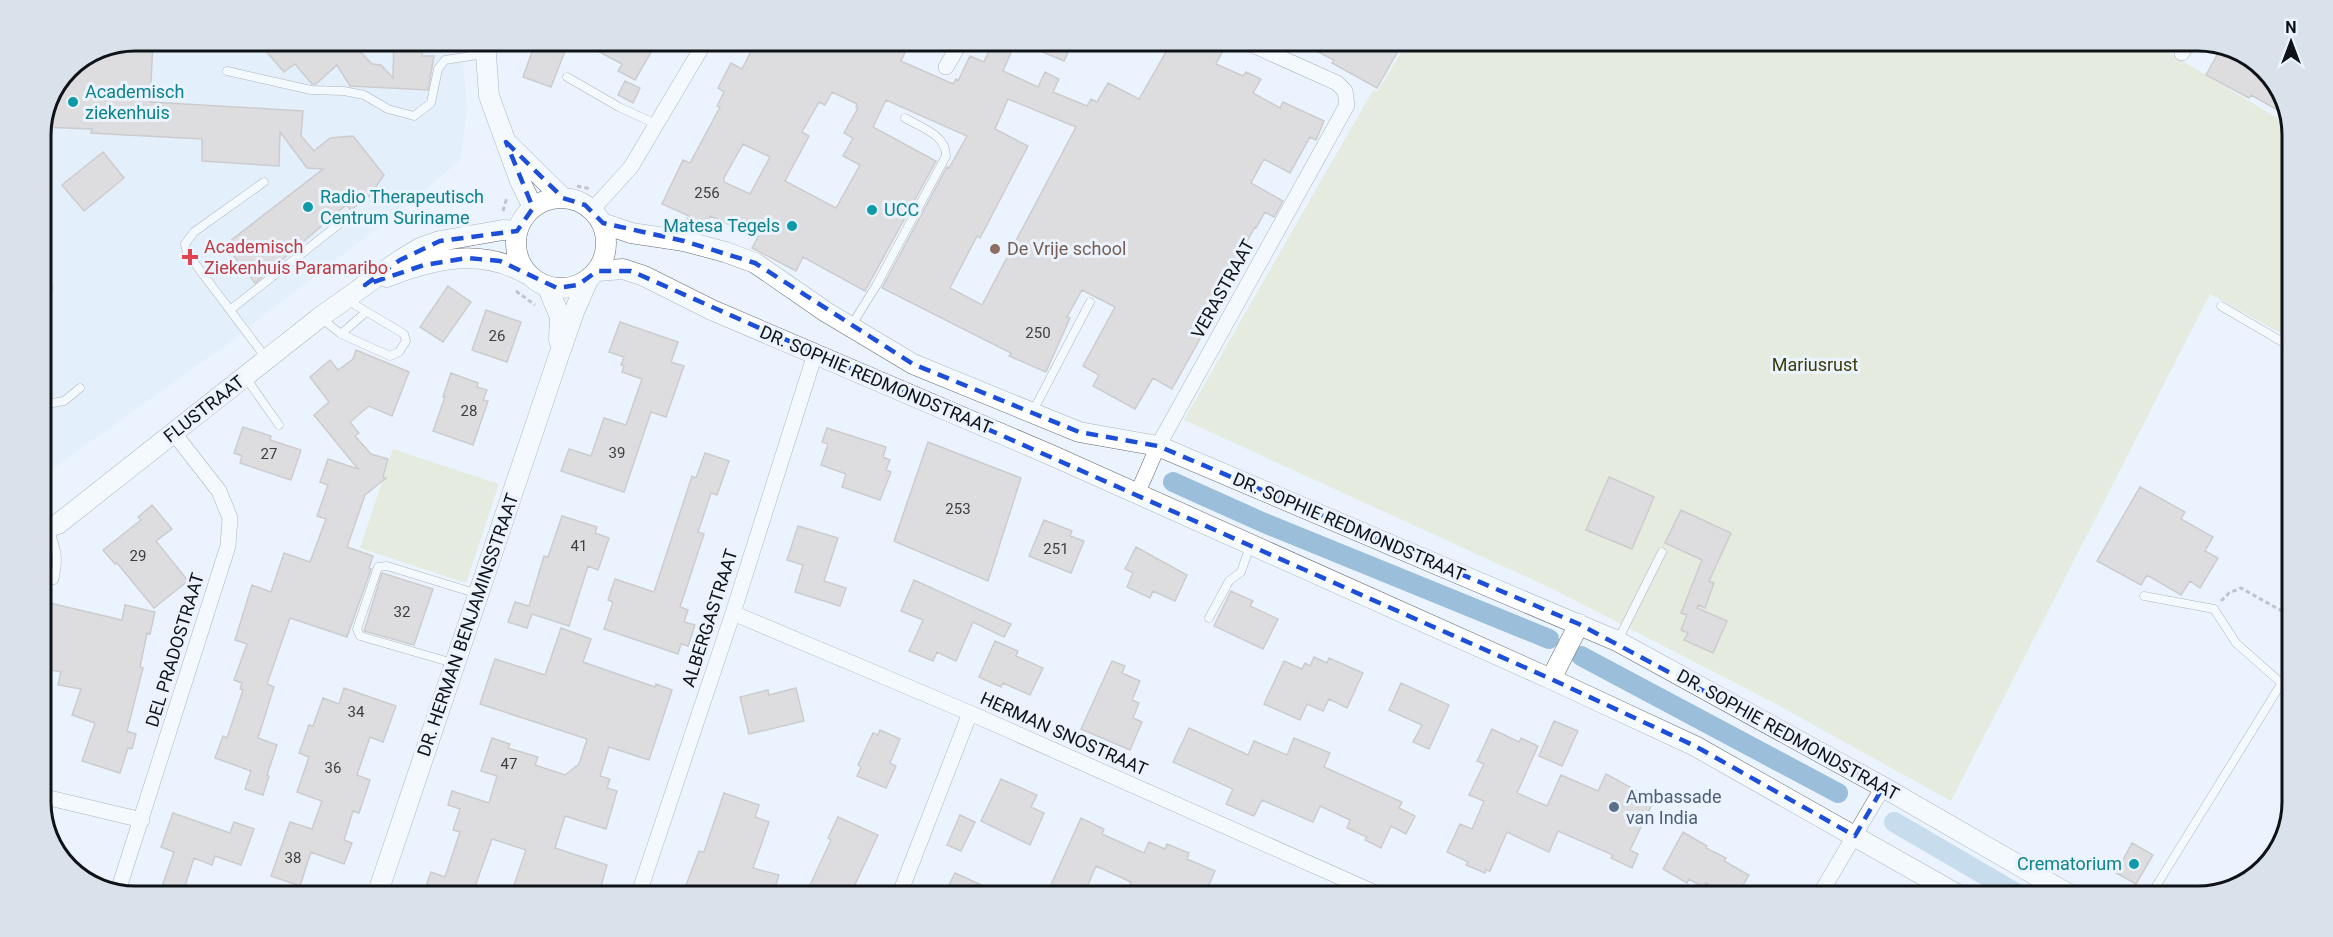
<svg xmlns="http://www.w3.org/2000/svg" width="2333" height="937" font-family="Roboto,sans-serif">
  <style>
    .built { fill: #dae8f7 }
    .green { fill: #dddfb9 }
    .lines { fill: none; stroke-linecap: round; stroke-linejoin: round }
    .canal { stroke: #9bbeda; stroke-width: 20 }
    .building { fill: #cdc0ba; stroke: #a79b95; stroke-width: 1.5; fill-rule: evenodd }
    .service-casing { stroke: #626972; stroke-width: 9 }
    .minor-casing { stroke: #626972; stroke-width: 16 }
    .tertiary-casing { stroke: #626972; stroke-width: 21 }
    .path { stroke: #868d94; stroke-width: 3; stroke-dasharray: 4.5 3; stroke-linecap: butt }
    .service { stroke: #fff; stroke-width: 8 }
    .minor { stroke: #fff; stroke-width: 15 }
    .tertiary { stroke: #fff; stroke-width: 20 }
    .marked { fill: none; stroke: #1d4ed8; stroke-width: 4.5; stroke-dasharray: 12 8; stroke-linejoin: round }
    .culture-dot { fill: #0f9aa8; stroke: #ebf4fe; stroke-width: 2 }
    .education-dot { fill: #8d6e63; stroke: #ebf4fe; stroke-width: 2 }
    .health-dot { fill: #e0444e; stroke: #ebf4fe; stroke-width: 2 }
    .service-dot { fill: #5c6f8a; stroke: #ebf4fe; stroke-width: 2 }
    .labels { text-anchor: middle; stroke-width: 6; stroke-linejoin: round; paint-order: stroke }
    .number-label { font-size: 15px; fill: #3e3e3f }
    .culture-label { font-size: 18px; fill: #0d838f; stroke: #ebf4fe; text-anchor: start }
    .health-label { font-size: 18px; fill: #be3a42; stroke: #ebf4fe; text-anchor: start }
    .education-label { font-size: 18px; fill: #785e54; stroke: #ebf4fe; text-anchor: start }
    .street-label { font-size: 18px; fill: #0f1216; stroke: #ebf4fe }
    .park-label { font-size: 18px; fill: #3b3c0a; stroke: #ebf4fe }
    .service-label { font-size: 18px; fill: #4e5e75; stroke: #ebf4fe; text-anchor: start }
    .rim { fill: none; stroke: #0f1216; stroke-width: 3 }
  </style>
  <rect width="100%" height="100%" fill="#ebf4fe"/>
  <!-- built -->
  <path class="built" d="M135 41H461L467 109 460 160 412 202 267 313 236 338 51 470 41 473V129L68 68Z"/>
  <!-- green -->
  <path class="green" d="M1406 44 2156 45 2292 127 2291 339 2210 294 1951 801 1774 703 1555 590 1184 420 1373 90 1377 92Z
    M393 449 499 484 466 583 360 548Z"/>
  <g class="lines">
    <!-- canal -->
    <path class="canal" d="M1173 482 1262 522 1549 639
      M1581 656 1838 793
      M1894 822 2021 896"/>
  </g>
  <!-- building -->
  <path class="building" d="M135 40 153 41 150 102 303 111 301 136 314 151 330 138 353 136 384 175 370 195 351 210 346 205 255 283 225 245 323 169 307 168 280 132 279 166 202 161V139L91 133 92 129 42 127 65 75 75 76 76 65Z
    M277 41H350L372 64 381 65 393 78 394 41H423L422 56H434L428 90 350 86 337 65 316 84H312L295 64 284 72 266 51Z
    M536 41 565 51 551 87 523 77Z
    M581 42H651L648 46 653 49 635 80 618 71 622 64Z
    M756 42H889L906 50 901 61 953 84 956 79 958 81 970 56 984 62 992 43H1015L1003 71 1038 87 1045 72 1059 79 1053 92 1087 106 1091 99 1097 102 1108 83 1139 99 1170 45 1178 49 1181 43H1227L1216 64 1243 76 1246 72 1261 79 1253 93 1280 108 1283 102 1324 121 1316 140 1310 137 1290 173 1264 159 1251 183 1283 201 1274 217 1265 212 1256 228 1255 227 1199 328 1205 330 1172 389 1153 378 1135 409 1093 386 1099 375 1083 366 1115 307 1082 290 1067 317 1070 318 1046 372 1009 356 1011 353 882 288 947 167 949 168 967 136 886 100 873 127 936 161 865 291 803 257 796 271 752 248 758 237 710 216 706 226 687 219 689 216 662 204 683 160 690 163 720 107 717 106 724 92 718 88 731 63 742 69ZM832 92 857 104 856 107 858 108 844 133 853 138 843 156 860 165 836 208 785 181 809 136 802 132 819 102 825 105ZM1008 99 1076 127 982 305 950 288 977 236 980 238 1028 146 995 129ZM743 144 770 157 750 194 724 182V178Z
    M1021 43H1072L1064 61Z
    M1301 43H1335L1402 44 1377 88 1332 63 1334 60Z
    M2231 47 2273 78 2287 115 2251 95 2249 98 2206 75 2221 48 2228 52Z
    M625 81 640 88 633 103 618 95Z
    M103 152 124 178 84 211 62 185Z
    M448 286 471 302 443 342 420 327Z
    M486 310 521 322 507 362 472 350Z
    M620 322 678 342 671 362 684 366 666 417 651 412 624 492 561 471 569 449 591 456 604 418 626 425 642 379 622 372 624 366 621 365 624 357 609 352Z
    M356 350 409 372 392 416 369 406 350 422 359 433 355 436 371 454 388 459 383 477 386 478 365 495 347 547 373 556 369 568 371 569 347 637 290 618 267 684 274 687 258 738 277 745 267 775 269 776 263 795 245 789 251 771 215 758 223 736 227 738 243 690 240 689 242 683 234 680 247 644 235 640 252 585 271 592 284 553 310 562 326 519 317 516 328 485 320 482 328 459 358 469 314 415 329 402 310 377 330 360 338 370 353 359Z
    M451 373 478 383 477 387 487 390 483 400 488 401 473 445 433 431 445 397H443Z
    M243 427 271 436 270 440 301 450 291 480 240 463 242 456 234 453Z
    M827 428 886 447 883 457 890 460 886 470 891 472 880 500 842 487 846 474 821 465 828 444 822 442Z
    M928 442 1021 478 988 581 894 541Z
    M705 453 729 461 717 495 711 493 698 532 704 534 680 607 688 610 684 622 695 625 688 646 681 644 678 654 604 629 613 602 608 600 615 579 654 592 692 476 696 478Z
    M1609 477 1654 497 1632 549 1586 530Z
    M2140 487 2185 512 2181 519 2213 537 2205 551 2218 558 2200 588 2190 581 2181 595 2147 575 2141 585 2097 561Z
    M152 505 172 529 156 541 188 581 154 608 117 563 115 564 103 550 141 520 138 517Z
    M1681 510 1731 533 1709 581 1714 583 1705 608 1698 605 1697 608 1727 621 1713 653 1684 640 1688 633 1681 630 1687 615 1681 613 1702 560 1665 543Z
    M562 516 597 527 595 533 609 538 598 570 588 566 569 626 532 614 527 628 508 622 515 602 529 606 544 556 548 557Z
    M1044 520 1072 531 1070 536 1084 541 1071 573 1029 556Z
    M798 526 838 538 824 581 846 588 840 606 795 592 803 565 787 560Z
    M1136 547 1187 575 1175 601 1153 591 1150 598 1127 587 1133 573 1125 569Z
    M382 573 433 589 414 645 364 631Z
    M914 580 1011 624 1004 637 973 622 956 661 937 652 933 661 909 651 923 620 901 611Z
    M1231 591 1253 601 1250 606 1278 619 1263 649 1214 626Z
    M41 601 122 620 125 605 155 612 150 634 147 633 140 667 143 668 127 731 136 734 132 749 128 748 120 773 82 761 95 723 72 715 81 689 58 685 61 672 41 668Z
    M561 628 591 639 583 662 655 687 656 684 672 690 649 760 609 747 600 776 610 779 607 788 617 791 606 829 565 816 555 848 607 865 599 893 527 892 513 888 526 850 492 839 473 892H424L431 872 445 877 460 832 453 830 460 809 448 805 452 791 489 803 497 776 481 771 492 738 510 744 508 748 538 757 535 765 565 775 579 764 587 739 480 704 495 659 545 675Z
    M995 641 1018 651 1016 656 1043 668 1030 695 1003 683 1001 687 979 677Z
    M1314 657 1327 663 1329 658 1363 673 1347 708 1329 699 1323 711 1307 704 1300 720 1264 704 1284 661 1302 669 1305 663 1310 666Z
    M1112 661 1125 666 1122 673 1140 681 1132 700 1139 703 1133 718 1142 722 1130 750 1081 729Z
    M1401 683 1449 705 1429 749 1413 742 1422 725 1389 710Z
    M344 688 396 706 383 742 370 737 357 775 370 780 359 813 353 811 344 840 352 843 344 864 311 852 300 886 271 876 290 822 312 829 322 801 297 792 309 757 299 753 309 725 313 726 323 698 339 704Z
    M796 688 804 721 749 734 740 697 768 690 769 695Z
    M1554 721 1578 731 1562 766 1539 756Z
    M1189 728 1248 755 1254 741 1287 755 1294 738 1330 753 1324 767 1402 802 1399 808 1415 816 1406 834 1391 826 1381 848 1365 840 1367 837 1347 828 1350 820 1320 806 1313 822 1262 800 1254 816 1226 804 1233 789 1173 762Z
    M1492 729 1519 742 1521 738 1538 746 1517 793 1547 806 1561 775 1598 791 1606 774 1654 800 1630 850 1638 854 1632 868 1611 858 1613 855 1558 831 1549 852 1507 832 1490 871 1486 870 1485 873 1466 865 1468 862 1447 852 1460 824 1472 829 1484 801 1469 795 1484 764 1477 761Z
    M880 730 900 739 890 763 896 766 886 788 857 776 861 767 858 765 873 733 878 735Z
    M1001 779 1037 795 1031 807 1044 813 1030 845 981 821Z
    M724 793 759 805 755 817 769 822 753 868 779 875 773 893H683L699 851 704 852Z
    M173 813 230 833 234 822 254 829 241 865 215 856 212 865 194 858 183 892H160L174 852 161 847Z
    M960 815 975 822 961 851 947 845Z
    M838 817 878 835 851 893 832 887 828 893 810 885 831 840 828 838Z
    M1081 818 1104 829 1102 834 1144 853 1149 842 1165 849 1167 844 1189 853 1187 859 1215 871 1205 894H1126L1131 882 1096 866 1084 894H1061L1049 889Z
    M1683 832 1707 846 1706 848 1726 858 1724 861 1749 875 1737 895H1728L1706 883 1703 887 1689 879 1687 883 1663 869Z
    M2132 843 2153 855 2136 884 2116 873Z
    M955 873 1001 894 945 893Z"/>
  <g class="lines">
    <!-- service casing -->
    <g class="service-casing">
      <path id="service" d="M227 71 311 90 344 91 364 95 388 109 414 116 431 103 438 69 445 60 484 54
        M567 77 619 107 656 124
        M264 182 194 232 185 244 187 253 266 358
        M41 281 49 288
        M2221 306 2291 347
        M230 310 343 221
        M321 318 341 334 390 356 399 352 406 341 404 334 347 300
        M851 326 876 286 946 156C946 135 922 128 905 118
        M41 333 47 309
        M341 334 366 312
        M246 378 279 425
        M41 405 64 401 80 388
        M1033 411 1090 302
        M41 582 54 580C60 558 56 548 49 528
        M2144 596 2214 609 2236 643 2288 689
        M1209 618 1229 581 1241 572 1250 546
        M1618 640 1662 552
        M453 663 360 636 357 629 378 567 387 566 478 594
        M2150 896 2281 684"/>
    </g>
    <!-- minor casing -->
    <g class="minor-casing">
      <path id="minor" d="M2182 53 2186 46
        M946 67 960 43
        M592 210 631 167 705 42
        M1137 494 1158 446 1347 105 1345 91 1337 83 1248 43
        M733 613 970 713 1378 894
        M41 796 142 820
        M118 891 228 546 230 518 219 491 173 432
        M639 893 733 613 815 354
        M900 893 970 713
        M1819 896 1883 787"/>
    </g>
    <!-- tertiary casing -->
    <g class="tertiary-casing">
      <path id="tertiary" d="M485 41 489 96 520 181 533 208
        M508 144 563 198
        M516 243a45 45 0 1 1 90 0a45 45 0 1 1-90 0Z
        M602 223 631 233 684 241 725 252 755 263 826 312 913 364 1079 432 1158 446 1617 641 1883 787 2072 896
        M597 271 623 269 644 276 712 310 1051 455 1551 679 1695 746 1960 896
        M387 277C435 258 481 248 527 274
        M547 286 560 317 559 340
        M41 529 58 524 319 318 400 260 420 248 440 241 503 230 517 231
        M1551 679 1579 624
        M378 892 558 358 574 312 588 280"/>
    </g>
    <!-- path -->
    <path class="path" d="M577 186 591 189
      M503 211 507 197
      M516 291 535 305
      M2221 601 2229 593 2241 588 2289 615"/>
    <!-- service -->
    <use href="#service" class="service"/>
    <!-- minor -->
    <use href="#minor" class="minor"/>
    <!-- tertiary -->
    <use href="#tertiary" class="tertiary"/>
  </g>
  <!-- marked area -->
  <path d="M0 0H2333V937H0ZM506 142 563 198 585 205 603 223 684 241 755 263 913 364 1079 432 1158 446 1579 624 1883 787 1855 836 1695 746 1551 679 631 271H597L578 285 557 288 500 261 467 258 424 265 365 285 400 260 440 241 517 231 533 208Z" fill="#ebf4fe" fill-opacity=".55" fill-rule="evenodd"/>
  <path class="marked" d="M506 142 563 198 585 205 603 223 684 241 755 263 913 364 1079 432 1158 446 1579 624 1883 787 1855 836 1695 746 1551 679 631 271H597L578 285 557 288 500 261 467 258 424 265 365 285 400 260 440 241 517 231 533 208Z"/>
  <!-- markers -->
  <g class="culture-dot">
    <circle cx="73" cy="102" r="6"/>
    <circle cx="308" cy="207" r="6"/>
    <circle cx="872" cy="210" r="6"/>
    <circle cx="792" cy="226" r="6"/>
    <circle cx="2134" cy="864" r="6"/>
  </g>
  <circle class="education-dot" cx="995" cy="249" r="6"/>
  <path class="health-dot" d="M187 248h6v6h6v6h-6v6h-6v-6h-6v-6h6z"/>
  <circle class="service-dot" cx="1614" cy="807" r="6"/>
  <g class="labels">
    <!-- number labels -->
    <g class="number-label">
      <text x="707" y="198">256</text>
      <text x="1038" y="338">250</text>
      <text x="497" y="341">26</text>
      <text x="469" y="416">28</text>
      <text x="617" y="458">39</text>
      <text x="269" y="459">27</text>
      <text x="958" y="514">253</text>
      <text x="579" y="551">41</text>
      <text x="1056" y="554">251</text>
      <text x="138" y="561">29</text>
      <text x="402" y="617">32</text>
      <text x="356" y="717">34</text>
      <text x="509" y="769">47</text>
      <text x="333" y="773">36</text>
      <text x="293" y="863">38</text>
    </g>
    <!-- culture labels -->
    <g class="culture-label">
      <text x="85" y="98">Academisch<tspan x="85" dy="21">ziekenhuis</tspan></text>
      <text x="320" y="203">Radio Therapeutisch<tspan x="320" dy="21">Centrum Suriname</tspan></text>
      <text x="884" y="216">UCC</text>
      <text x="780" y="232" text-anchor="end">Matesa Tegels</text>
      <text x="2122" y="870" text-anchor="end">Crematorium</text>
    </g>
    <!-- health labels -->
    <g class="health-label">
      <text x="204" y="253">Academisch<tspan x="204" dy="21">Ziekenhuis Paramaribo</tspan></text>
    </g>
    <!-- education labels -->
    <g class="education-label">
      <text x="1007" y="255">De Vrije school</text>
    </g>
    <!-- street labels -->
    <g class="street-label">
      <text transform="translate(1223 289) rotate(-61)" y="6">VERASTRAAT</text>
      <text transform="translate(876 380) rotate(23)" y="6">DR. SOPHIE REDMONDSTRAAT</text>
      <text transform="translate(204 409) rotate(-38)" y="6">FLUSTRAAT</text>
      <text transform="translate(1349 527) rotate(23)" y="6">DR. SOPHIE REDMONDSTRAAT</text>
      <text transform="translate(710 618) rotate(-72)" y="6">ALBERGASTRAAT</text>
      <text transform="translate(468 625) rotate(-71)" y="6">DR. HERMAN BENJAMINSSTRAAT</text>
      <text transform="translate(175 650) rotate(-73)" y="6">DEL PRADOSTRAAT</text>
      <text transform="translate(1064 734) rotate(24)" y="6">HERMAN SNOSTRAAT</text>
      <text transform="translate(1788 735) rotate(29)" y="6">DR. SOPHIE REDMONDSTRAAT</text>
    </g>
    <!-- park labels -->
    <g class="park-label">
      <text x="1815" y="371">Mariusrust</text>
    </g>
    <!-- service labels -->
    <g class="service-label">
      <text x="1626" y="803">Ambassade<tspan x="1626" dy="21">van India</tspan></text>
    </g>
  </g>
  <!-- crop -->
  <path d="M0 0H2333V937H0ZM135 51H2198A84 84 0 0 1 2282 135V802A84 84 0 0 1 2198 886H135A84 84 0 0 1 51 802V135A84 84 0 0 1 135 51Z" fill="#d9e2eb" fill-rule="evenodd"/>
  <path class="rim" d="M135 51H2198A84 84 0 0 1 2282 135V802A84 84 0 0 1 2198 886H135A84 84 0 0 1 51 802V135A84 84 0 0 1 135 51Z"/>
  <!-- north arrow -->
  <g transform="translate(2291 42)" stroke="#ebf4fe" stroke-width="4.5" paint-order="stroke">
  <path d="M0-4.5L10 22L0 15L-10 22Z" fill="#0f1216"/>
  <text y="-9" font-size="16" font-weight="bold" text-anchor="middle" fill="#0f1216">N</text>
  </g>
</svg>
